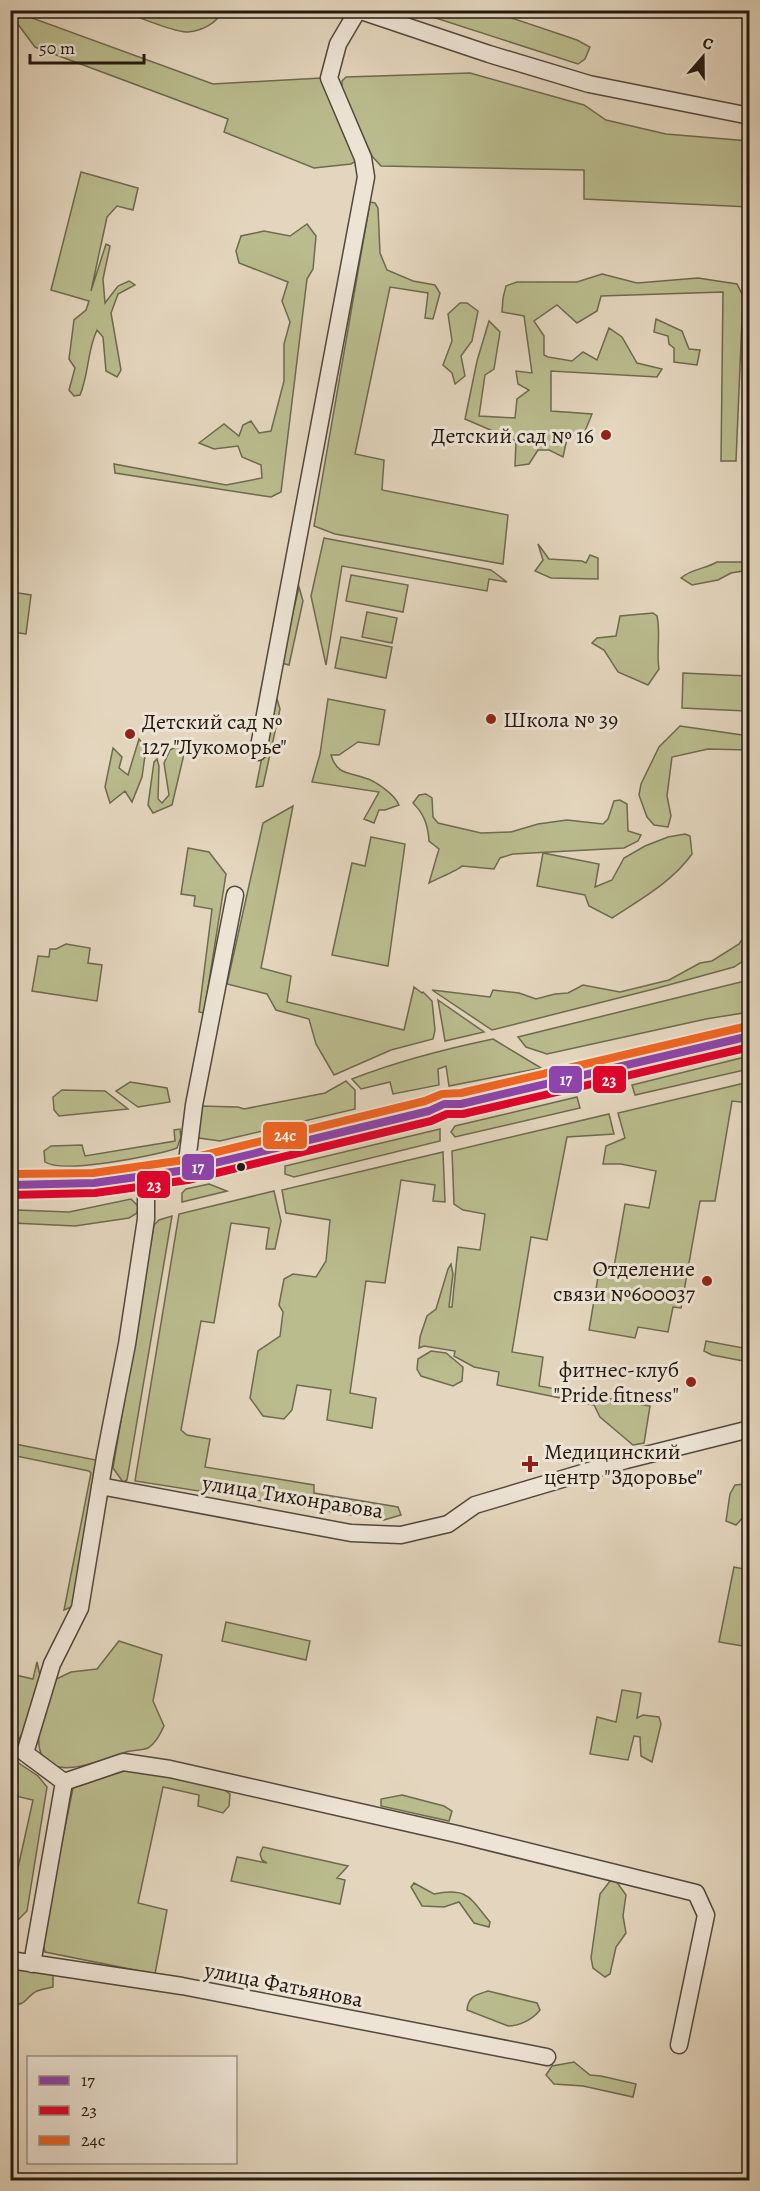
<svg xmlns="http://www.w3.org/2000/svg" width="760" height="2191" font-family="Alegreya,serif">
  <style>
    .green { fill: #babc8e; stroke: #6e6a4f; stroke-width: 1.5 }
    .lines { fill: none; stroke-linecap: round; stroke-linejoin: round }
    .minor-casing { stroke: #52483c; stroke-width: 19 }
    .minor { stroke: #ede4d5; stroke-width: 16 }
    .bus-1-casing { stroke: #ede4d5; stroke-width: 12 }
    .bus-2-casing { stroke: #ede4d5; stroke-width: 12 }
    .bus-3-casing { stroke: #ede4d5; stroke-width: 12 }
    .bus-1 { stroke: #8e44ad; stroke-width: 8 }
    .bus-2 { stroke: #e4002b; stroke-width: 8 }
    .bus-3 { stroke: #f26522; stroke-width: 8 }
    .poi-dot { fill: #8f2418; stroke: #ede4d5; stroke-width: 2 }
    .bus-dot { fill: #221810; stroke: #ede4d5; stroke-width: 2 }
    .labels { text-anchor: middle; stroke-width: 6; stroke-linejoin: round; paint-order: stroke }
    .poi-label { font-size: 22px; fill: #221810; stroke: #ede4d5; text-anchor: end }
    .street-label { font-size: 22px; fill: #221810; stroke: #ede4d5 }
    .line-badge { stroke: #ede4d5; stroke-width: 2 }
    .badge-label { font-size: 16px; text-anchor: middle; font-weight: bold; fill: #fff }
  </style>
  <rect width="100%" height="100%" fill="#e4d6be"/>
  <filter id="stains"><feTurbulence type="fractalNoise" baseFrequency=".00333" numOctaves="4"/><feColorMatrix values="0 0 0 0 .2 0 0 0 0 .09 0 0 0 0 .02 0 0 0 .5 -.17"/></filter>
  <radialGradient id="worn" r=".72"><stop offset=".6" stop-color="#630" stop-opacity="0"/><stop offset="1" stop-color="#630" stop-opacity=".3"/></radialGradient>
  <!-- green -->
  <path class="green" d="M11 11H31L32 18 213 84 321 78 356 161 351 164 314 168 224 132 228 119 35 47 11 15Z
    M121 11H222C218 23 201 31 188 32 174 33 137 16 121 11Z
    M414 11H491L577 40 590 47 585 59 578 64Z
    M470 73 584 105 606 120 666 134 749 141V207L584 199V170L381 166 372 156 342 90V81L346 77Z
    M81 172 138 188 133 210 117 206 107 217 91 291 106 244 110 246 103 279 105 303 118 286 129 281 135 285 118 294 111 313 121 370 117 377 106 371 103 337 97 330C87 351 89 374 80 395L74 396 69 390 75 368 69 359 74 320 86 310 89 301 51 290Z
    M370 202 375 203 378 208 380 253 387 270 413 281 435 285 440 293 433 319 425 318 428 293 390 287 355 454 384 460 382 490 508 515 503 564 335 534 314 526Z
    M307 224 316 236 313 269 307 279 281 492 271 497 115 473 114 464 226 485 262 478 261 465 242 457 238 446 214 449 199 443 224 424 239 436 243 425 251 421 259 433 271 431 284 381V344L290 322 282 301 288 282 239 263 236 251 241 236 264 231 290 236Z
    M602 274 637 283 698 278 737 284 743 296 736 461H721L723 292 601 296 597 311 577 323 557 305 534 321 544 336V355L548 357 572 361 583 352 597 360 609 328 622 337 637 363 662 369 657 377 551 371V411L592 414 583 436 568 434 563 457 549 450H538L529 464 515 466 516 441 465 419 477 361 489 321 500 332 494 369 485 375 479 416 515 418 517 399 529 390 518 384 516 371 532 373 524 316 502 312 503 298 506 286 517 282H577Z
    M460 303H467L478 311 472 341 461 356 465 376 455 384 452 373 443 365 452 341 448 314Z
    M656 319 682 331 689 349 700 350 697 365 674 362V348L669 344 668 336 654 332Z
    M324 538 491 570 507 582 489 579 487 591 342 566 326 665 311 596Z
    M538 544 549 559 582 561 586 563 590 555 598 558V579L551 578 535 571 543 560Z
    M717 562H749V570L731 573 718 580 692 585 681 578C691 569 705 569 717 562Z
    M351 575 408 585 403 612 346 601Z
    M299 587 303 601 289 665 281 663Z
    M12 592 31 595 26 634 11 632Z
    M367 612 397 618 392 643 362 637Z
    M653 613 657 616C661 634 656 651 659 669L648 685 618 672 604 650 592 643 597 638 616 636 620 616Z
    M341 637 392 647 386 678 335 668Z
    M683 673 747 676 746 711 682 708Z
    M275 692 280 709 263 786 256 787Z
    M328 699 385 710 379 745 358 742 339 755H331C337 775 349 772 365 778 376 781 395 795 399 805L385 810H379L374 823 364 819 379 792 312 782 320 754Z
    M680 726 749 736V750L708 749 672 757 667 796 671 816 668 827 654 825 647 817 639 795 641 784 659 747Z
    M139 739 146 748 142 777 132 802 125 791 110 803 105 787 113 748 122 757 119 768 128 775Z
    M179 745 185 750 172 805 153 813 148 805 154 762 157 759 159 766 158 799 162 803 169 795 164 763 170 750Z
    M426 794 432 798 433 817 438 823 481 833 511 832 538 824 567 820 603 824 608 819 614 801 620 800 627 804 628 831 641 835 638 841 624 848 513 854 500 858 494 869 462 866C457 871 438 878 429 883L439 849 429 841C428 825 424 814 413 803L419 795Z
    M293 806 261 968 291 976 287 1002 404 1030 414 987 422 993 423 992 432 1001 435 1030 433 1039 391 1050 334 1075 316 1044 309 1019 276 1010 267 994 227 984 263 823Z
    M685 834 690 836 692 854C672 882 641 899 612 918L589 906 585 895 537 886 543 853 599 864 595 887 612 880 624 858 645 846 668 837Z
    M371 837 405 844 388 966 332 955 352 863 365 866Z
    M188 848 209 852 226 874 204 1013 199 1012 212 909 194 906 195 896 181 894Z
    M749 930V957L734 967 654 989 492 1030 432 990 490 997 493 990 519 993 536 999 555 994 568 993 583 985 620 992 669 980 700 963 712 961 739 944Z
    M66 944 90 948 88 963 102 965 97 1001 32 991 38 956 49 957 50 949H56Z
    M749 980V1012L706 1019 547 1054 526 1047 518 1037Z
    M438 1000 484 1032 445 1041Z
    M493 1039 541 1068 449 1086 446 1066 438 1069 439 1085 393 1094 390 1082 361 1089 352 1079C398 1061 445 1049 493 1039Z
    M749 1056V1069L635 1095 632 1085Z
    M346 1081 355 1090V1109L220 1141 199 1138 197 1132 199 1106 238 1107 244 1109 325 1093Z
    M130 1082 167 1088 170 1102 138 1107 116 1091Z
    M749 1082V1103L732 1101 715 1201H700L681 1308 673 1307 668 1332 638 1327 635 1338 589 1330 599 1271 614 1267 625 1204 649 1208 656 1171 621 1164H603L606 1146 625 1138 618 1113Z
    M62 1090 105 1091 128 1109 59 1116 54 1110 53 1097Z
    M577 1097 580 1108 455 1137 451 1132 455 1126Z
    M609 1114 614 1134 567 1137 547 1240 531 1237 512 1352 543 1357 539 1386 650 1406 644 1443 633 1445 600 1417 594 1405 497 1385 499 1372 474 1367 454 1356 455 1351 424 1346 419 1348 420 1337 427 1316 436 1309 448 1269 451 1264 453 1274 449 1307H452L458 1247 480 1250 485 1214 463 1210 454 1204 452 1151Z
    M180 1129 181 1137 177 1148C155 1156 63 1174 45 1162L44 1151 51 1146 82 1145 85 1156 175 1141 174 1130Z
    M440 1129V1141L294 1177 285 1174V1166Z
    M443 1152 445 1202 433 1201 435 1185 401 1180 385 1283 366 1281 350 1393 376 1398 372 1428 327 1420 331 1390 297 1385 292 1410 284 1419 263 1416 250 1398 258 1351 280 1336 283 1312 279 1305 284 1279 293 1274 316 1277 326 1261 330 1220 286 1213 282 1190Z
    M209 1184 227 1191 182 1202V1193L186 1189Z
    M274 1191 281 1221 275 1249H266L269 1228 231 1223 214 1323 201 1321 181 1430 187 1435 210 1439 205 1467 314 1485V1493L398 1507 401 1515 384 1520 135 1481 179 1214Z
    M131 1199 138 1206 137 1213 129 1218 75 1226 13 1223 10 1214 17 1210 69 1212Z
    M172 1216 127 1480 123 1482 113 1468 154 1225 159 1220Z
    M706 1341 749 1349V1362L712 1355 704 1351Z
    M431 1351 446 1353 463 1367 462 1381 453 1386 421 1376 417 1369 418 1359Z
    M10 1443 101 1461 76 1605 64 1610 91 1473 89 1471 11 1455Z
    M745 1484 749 1486V1511L736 1525 726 1521 730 1494 735 1485Z
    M734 1567 749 1570V1647L719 1642Z
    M226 1622 310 1641 306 1660 222 1641Z
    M119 1641 162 1655 153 1701 164 1726C160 1734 156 1743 148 1748 143 1750 135 1750 130 1751 108 1756 60 1782 43 1757 31 1740 47 1699 52 1681L71 1672 97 1669Z
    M37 1662 41 1680 27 1726 19 1739 11 1737V1674L33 1679Z
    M622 1690 641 1693 637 1718 643 1715 659 1717 661 1724 652 1762 641 1756 640 1737 634 1736 628 1760 590 1754 597 1717 616 1722Z
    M11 1758 38 1776 47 1787 27 1911 11 1927V1877H16L33 1800 11 1795Z
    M133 1768 223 1789 230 1794 229 1806 223 1813 198 1806 199 1795 163 1787 138 1903 167 1910 155 1974 45 1952 42 1940 73 1788Z
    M402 1795 444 1806 452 1811 449 1821 381 1806V1799Z
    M263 1847 348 1866 337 1878 345 1880 340 1904 231 1881 237 1857 267 1863 262 1860 260 1854Z
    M610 1881H616L626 1895 623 1916 626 1933 616 1947 610 1974 605 1977 593 1968 591 1958 600 1894Z
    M414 1883 434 1894C468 1887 470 1898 490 1922L489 1927 474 1923 459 1902 444 1907 422 1906 411 1887Z
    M22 1967 53 1974V1987C48 1988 42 1989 37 1991 26 1996 25 2009 11 2002V1972Z
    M488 1991 537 2003 540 2010C533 2019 520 2026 508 2026L467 2010C468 1996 476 1995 488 1991Z
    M574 2062 590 2075 601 2076 636 2084 633 2097 583 2086 554 2084 546 2075 552 2066Z"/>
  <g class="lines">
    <!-- minor casing -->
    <g class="minor-casing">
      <path id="minor" d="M358 10 489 54 589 84 750 116
        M258 752 366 177 363 158 329 78 338 44 358 10
        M186 1170 194 1105 235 895
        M10 1185 94 1183 146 1177 186 1170 429 1111C438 1105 450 1101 461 1104L750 1036
        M100 1486 351 1533 401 1535 448 1524 475 1505 626 1460 750 1429
        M64 1782 123 1762 170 1769 461 1835 696 1893 706 1915 679 2045
        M10 1960 182 1986 547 2057
        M32 1964 64 1782 25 1753 52 1664 80 1608 105 1457 127 1344 146 1219V1177"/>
    </g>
    <!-- minor -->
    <use href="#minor" class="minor"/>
    <!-- bus-1 casing -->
    <g class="bus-1-casing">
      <path id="bus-1" d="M10 1185 94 1183 186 1170 429 1111 444 1104H461L750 1036"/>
    </g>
    <!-- bus-2 casing -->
    <g class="bus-2-casing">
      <path id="bus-2" d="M10 1195 95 1193 188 1180 431 1121 447 1114H463L750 1047"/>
    </g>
    <!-- bus-3 casing -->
    <g class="bus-3-casing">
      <path id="bus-3" d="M10 1174 93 1173 184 1160 425 1101 442 1094 461 1093 748 1026"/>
    </g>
    <!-- bus-1 -->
    <use href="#bus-1" class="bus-1"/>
    <!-- bus-2 -->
    <use href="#bus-2" class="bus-2"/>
    <!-- bus-3 -->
    <use href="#bus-3" class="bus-3"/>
  </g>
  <!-- markers -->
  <g class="poi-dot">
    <circle cx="606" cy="435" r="6"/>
    <circle cx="491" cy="719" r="6"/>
    <circle cx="130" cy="734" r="6"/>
    <circle cx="707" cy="1281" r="6"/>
    <circle cx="691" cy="1382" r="6"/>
    <path d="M527 1455h6v6h6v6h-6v6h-6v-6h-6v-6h6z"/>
  </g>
  <circle class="bus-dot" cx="241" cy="1167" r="5"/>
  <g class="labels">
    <!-- poi labels -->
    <g class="poi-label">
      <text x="594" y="443">Детский сад № 16</text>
      <text x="503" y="727" text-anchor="start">Школа № 39</text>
      <text x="142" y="729" text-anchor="start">Детский сад №<tspan x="142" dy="25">127 "Лукоморье"</tspan></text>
      <text x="695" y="1276">Отделение<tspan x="695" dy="25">связи №600037</tspan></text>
      <text x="679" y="1377">фитнес-клуб<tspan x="679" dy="25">"Pride fitness"</tspan></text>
      <text x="544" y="1459" text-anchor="start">Медицинский<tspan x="544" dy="25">центр "Здоровье"</tspan></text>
    </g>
    <!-- street labels -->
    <g class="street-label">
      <text transform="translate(293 1496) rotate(9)" y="8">улица Тихонравова</text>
      <text transform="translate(284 1984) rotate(11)" y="8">улица Фатьянова</text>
    </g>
  </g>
  <g class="line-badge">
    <rect x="548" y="1065" width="35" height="29" rx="6" fill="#8e44ad"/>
    <rect x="592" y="1065" width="35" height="29" rx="6" fill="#e4002b"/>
    <rect x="262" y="1121" width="46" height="29" rx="6" fill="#f26522"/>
    <rect x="181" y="1153" width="34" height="28" rx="6" fill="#8e44ad"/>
    <rect x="136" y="1170" width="35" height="29" rx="6" fill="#e4002b"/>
  </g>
  <g class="badge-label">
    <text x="566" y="1085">17</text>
    <text x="609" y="1086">23</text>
    <text x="285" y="1141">24с</text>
    <text x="198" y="1173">17</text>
    <text x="154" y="1191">23</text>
  </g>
  <!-- margin -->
  <rect width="760" height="2191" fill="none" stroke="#e4d6be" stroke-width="36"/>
  <rect x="12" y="12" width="736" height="2167" fill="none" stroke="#221810" stroke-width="3"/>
  <rect x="18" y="18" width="724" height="2155" fill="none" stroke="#221810" stroke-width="1.5"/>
  <!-- legend -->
  <rect x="27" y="2056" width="210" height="108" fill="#ede4d5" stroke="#9c9286" stroke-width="1.5"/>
  <rect x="39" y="2076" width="30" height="9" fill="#8e44ad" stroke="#9c9286" stroke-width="1.5"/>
  <text x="81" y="2086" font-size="18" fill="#221810">17</text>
  <rect x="39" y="2106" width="30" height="9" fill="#e4002b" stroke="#9c9286" stroke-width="1.5"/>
  <text x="81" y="2116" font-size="18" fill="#221810">23</text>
  <rect x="39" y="2136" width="30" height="9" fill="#f26522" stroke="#9c9286" stroke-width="1.5"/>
  <text x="81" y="2146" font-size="18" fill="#221810">24с</text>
  <!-- north arrow -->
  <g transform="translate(703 57) rotate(20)" stroke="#ede4d5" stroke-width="4.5" paint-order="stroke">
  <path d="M0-4.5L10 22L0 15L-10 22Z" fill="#221810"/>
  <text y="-9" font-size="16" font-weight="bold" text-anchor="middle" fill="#221810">С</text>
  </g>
  <!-- scale -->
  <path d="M30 54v9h114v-9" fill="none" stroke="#221810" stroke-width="3"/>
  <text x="39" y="54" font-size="18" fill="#221810" stroke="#ede4d5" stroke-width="4.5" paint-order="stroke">50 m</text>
  <rect width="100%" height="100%" filter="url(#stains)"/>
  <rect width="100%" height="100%" fill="url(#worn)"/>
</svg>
